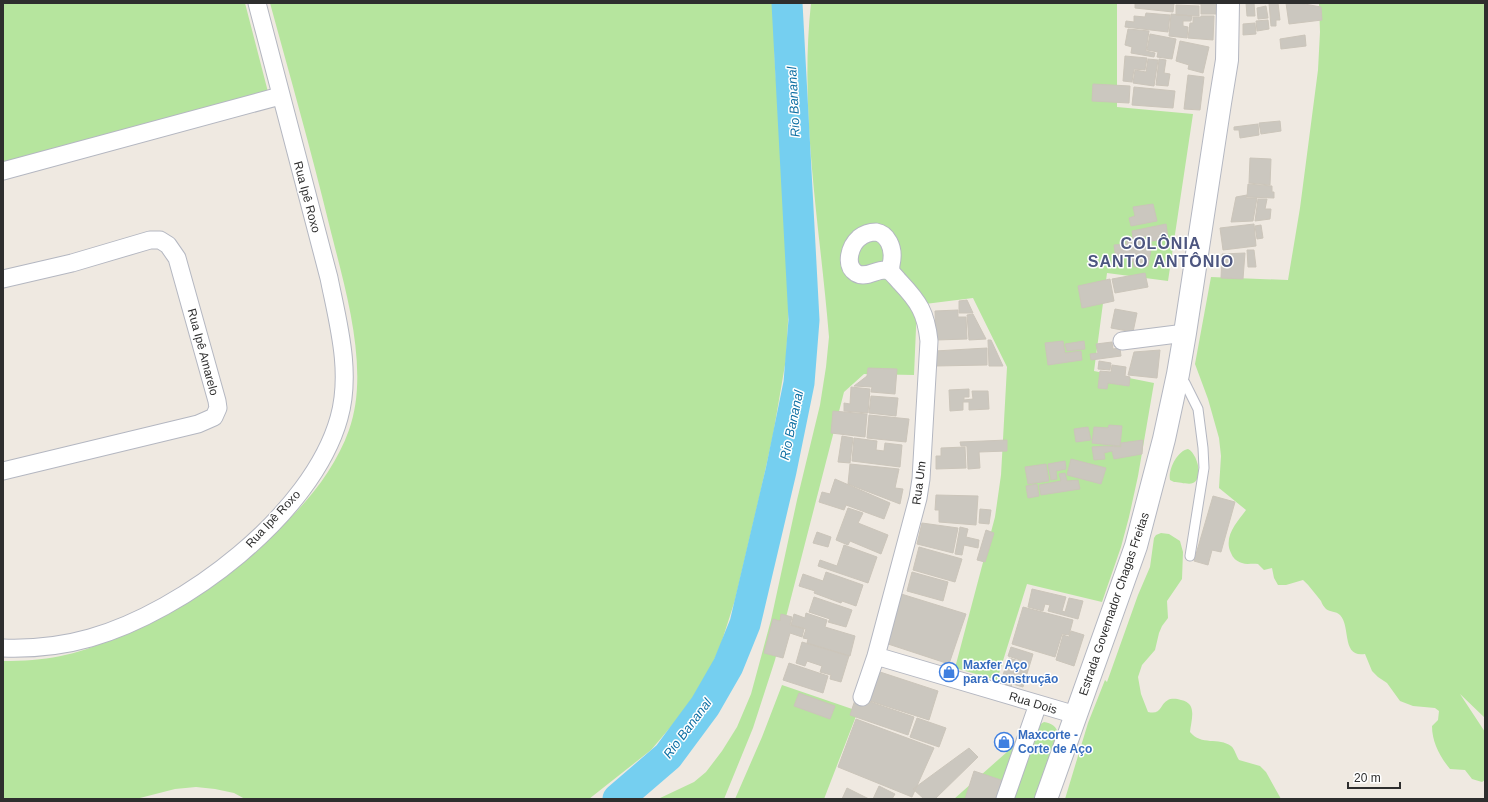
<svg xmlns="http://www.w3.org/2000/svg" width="1488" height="802" font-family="Arial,sans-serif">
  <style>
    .green { fill: #b6e59e }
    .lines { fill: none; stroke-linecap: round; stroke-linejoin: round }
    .river { stroke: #75cff0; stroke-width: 31 }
    .building { fill: #cbc7bf; stroke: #cbc5ba }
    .service-casing { stroke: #b4b7c1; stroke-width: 11 }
    .minor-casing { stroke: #b4b7c1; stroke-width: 19 }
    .secondary-casing { stroke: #b4b7c1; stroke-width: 24 }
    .service { stroke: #fff; stroke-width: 9 }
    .minor { stroke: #fff; stroke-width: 17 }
    .secondary { stroke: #fff; stroke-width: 22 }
    .labels { text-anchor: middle; stroke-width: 3; stroke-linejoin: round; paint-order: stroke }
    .street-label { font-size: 12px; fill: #2e2e2e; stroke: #fff }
    .shop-label { font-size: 12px; font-weight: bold; fill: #366cbe; stroke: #fff; text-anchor: start }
    .water-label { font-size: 13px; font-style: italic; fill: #0d6fa3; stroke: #fff }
    .district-label { font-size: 16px; font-weight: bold; letter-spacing: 1px; fill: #4d5680; stroke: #fff }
  </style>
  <rect width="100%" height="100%" fill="#efe9e1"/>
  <!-- green -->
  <path class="green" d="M3 3H245L268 92 3 167Z
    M270 3H773L775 67 789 244V303L786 359 773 435 760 494 735 600 721 644 708 674 691 703 651 750 589 799H245L234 793 215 789 196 787 175 789 136 799H3V661C45 661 75 656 114 638 122 635 130 632 138 628 162 614 187 594 210 578 229 565 250 553 268 538 302 510 334 472 349 430 371 369 344 285 329 224 311 150 290 76 270 3Z
    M811 3H1117V107L1193 114 1168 281 1107 273 1094 371 1154 383 1138 476 1129 517 1121 547 1102 602 1027 584 997 680 955 668 995 517 1001 475 1007 367 973 298 917 305 914 375 864 374 844 392 775 660 753 728 724 799H658L694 782 706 772 722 751 737 727 751 694 771 620 797 500 820 405 826 367 829 337C820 226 799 114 811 3Z
    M1319 3H1485V718L1460 694 1485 732V780L1482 782 1472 779 1465 770 1450 769C1440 757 1432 742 1432 726L1438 720 1439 711 1435 708 1413 706 1400 701 1387 683 1378 677 1372 671 1365 654C1341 658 1351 626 1340 615 1336 611 1330 612 1326 609 1324 607 1322 604 1321 601 1315 594 1310 586 1303 580L1286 585H1278L1274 578 1272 568 1264 570 1258 564C1252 563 1247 565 1242 563 1236 561 1233 558 1231 553 1223 537 1237 522 1246 510L1219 488 1221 456 1219 438 1208 399 1195 364 1211 277 1288 280 1300 208 1318 70 1320 32Z
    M1188 449C1197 453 1204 478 1193 483 1189 485 1179 482 1174 482L1170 480C1168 470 1177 451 1188 449Z
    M1161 533 1169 534 1180 541 1183 552 1182 579 1167 601 1168 618 1162 626 1159 633 1155 650 1142 665 1138 677 1141 694 1148 712C1162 715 1159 705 1168 700 1172 698 1177 699 1181 700 1198 703 1191 721 1190 732 1201 746 1219 737 1231 746 1235 749 1236 756 1239 760L1260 766 1266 772 1281 799H1065L1088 723 1105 680 1107 682 1138 595 1150 567 1154 538 1156 535Z
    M782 685 858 711 824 799H735L762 737Z
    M1044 722C1051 723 1057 726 1058 734L1036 799H954L1034 728Z"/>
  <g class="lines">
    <!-- river -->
    <path class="river" d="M618 799 668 756 705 706 728 666 745 624 781 471 799 383 804 320 787 3"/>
  </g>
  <!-- building -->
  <path class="building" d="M1135 3H1174L1173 12 1135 8Z
    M1181 3H1218V14H1201V4Z
    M1246 3H1254L1255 16H1247Z
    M1269 3H1278L1280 20H1276V26H1271Z
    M1286 3H1299L1321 7 1322 20 1289 24Z
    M1176 5 1199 6V16L1176 15Z
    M1266 6 1268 18 1258 19 1257 8Z
    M1146 13 1170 15 1168 32 1125 27 1126 21 1134 22V16L1145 17Z
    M1171 14 1192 16 1191 21H1183V26L1188 27 1187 38 1169 36Z
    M1201 16H1214L1213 40 1188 38 1190 23H1193V17H1201Z
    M1268 20 1269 29 1257 31 1256 21Z
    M1255 23 1256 34 1243 35V24Z
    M1128 29 1149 31 1146 51 1155 53 1154 57 1131 53 1132 47 1125 45Z
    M1150 34 1176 39 1172 59 1157 57 1158 52 1147 50Z
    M1305 35 1306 46 1281 49 1280 39Z
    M1180 41 1209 47 1203 73 1188 69 1189 65 1176 61Z
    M1125 56 1147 58 1145 70 1134 69 1132 82 1123 81Z
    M1148 59 1158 60 1154 86 1133 83 1135 70 1146 72Z
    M1159 59 1166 60 1164 73 1170 74 1168 86 1156 85Z
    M1188 75 1204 77 1200 110 1184 109Z
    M1093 84 1130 86 1129 103 1092 101Z
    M1134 87 1175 91 1173 108 1132 105Z
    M1280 121 1281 131 1261 134 1259 123Z
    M1258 124 1259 135 1240 138 1239 130H1234V127Z
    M1250 158 1271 159 1270 185 1249 183Z
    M1248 184 1272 186V192H1274V198L1247 197Z
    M1247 195 1246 198H1257L1253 221 1231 222 1236 197Z
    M1258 199H1267L1265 209H1271L1270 219 1255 221Z
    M1153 204 1157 221 1131 226 1129 218 1135 216 1133 207Z
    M1166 224 1168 238 1147 242 1146 236 1133 239 1132 231Z
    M1254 224 1256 246 1223 250 1220 228Z
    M1261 225 1263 238 1257 239 1255 226Z
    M1145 239 1146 245 1152 244 1148 266 1134 267 1133 261 1129 262V257L1116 259 1114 245 1127 244 1126 241Z
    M1247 250H1254L1256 267H1248Z
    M1245 253 1243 279 1221 278 1222 254Z
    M1145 273 1148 287 1115 293 1112 279Z
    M1110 279 1114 301 1082 308 1078 286Z
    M967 300 973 313H959V301Z
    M1115 309 1137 313 1133 332 1111 328Z
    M958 310V317H966L967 339 936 340 935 311Z
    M973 314 986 339 969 340 967 315Z
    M988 340H991L1003 366H989Z
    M1063 341 1065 353 1081 351 1082 360 1048 365 1045 343Z
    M1084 341 1085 349 1067 351 1065 344Z
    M1112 342 1113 349 1120 348 1121 356 1091 360 1090 354 1098 353 1096 344Z
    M987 348V365L935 366V351Z
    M1160 350 1157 378 1128 375 1134 352Z
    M1099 361 1111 363 1110 370 1098 369Z
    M1112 365 1126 367 1125 376 1130 377 1129 386 1108 383 1107 389 1098 388 1100 371 1111 372Z
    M868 368 897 369 895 394 871 392 872 387 854 386 867 376Z
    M851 387 870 389 868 413 844 411V403L850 404Z
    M969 389V397H964V400L973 399 972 391H988L989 409 969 410V402H963V410L950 411 949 390Z
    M871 396 898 398 896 416 869 413Z
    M833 411 867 414 865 437 831 433Z
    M869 415 909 419 906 442 867 438Z
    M1109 425 1122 426 1120 446 1092 443 1094 427 1108 428Z
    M1088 427 1091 440 1076 442 1074 429Z
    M842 436 853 438 850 463 838 462Z
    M854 438 877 441 876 450 884 451 885 443 902 445 900 467 852 461Z
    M1007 440V451L979 452 980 468 968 469 967 446H961L960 442Z
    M1143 440 1142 454 1114 459 1112 451 1104 453 1105 459 1094 460 1092 447 1106 446 1121 447V443Z
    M965 447 966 468 936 469V456H941V448Z
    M1071 459 1106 468 1101 484 1067 475Z
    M1065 461 1066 469 1056 471 1057 479 1051 480 1048 464Z
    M850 464 899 469 895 488 903 489 900 504 848 484Z
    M1046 464 1049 481 1028 484 1025 467Z
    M1065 473 1067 481 1078 480 1080 489 1041 495 1039 485 1061 481 1059 474Z
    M835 479 890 503 884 519 846 505 844 510 819 502 822 492 830 494Z
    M1037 484 1039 496 1028 498 1026 486Z
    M936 495 978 496 976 525 939 522V510H935Z
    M1213 496 1235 502 1221 552 1212 550 1208 565 1194 561Z
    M848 508 863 513 858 523 888 535 881 554 850 541 848 545 836 540Z
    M980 509 991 510 989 524 979 523Z
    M922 523 958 528 953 553 917 544Z
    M960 527 968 529 966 537 979 540 978 548 964 545 962 555 955 554Z
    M986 530 994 533 985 562 977 560Z
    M817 532 831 537 828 547 813 543Z
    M844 545 877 557 868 583 818 566 820 560 837 566Z
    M919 547 962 559 955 582 913 570Z
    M826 572 863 585 856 606 842 601 841 603 814 593 815 591 799 586 803 574 823 581Z
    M912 572 948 582 943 601 907 591Z
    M1032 589 1066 597 1062 611 1065 612 1069 598 1083 601 1078 619 1048 611 1050 605 1045 604 1043 611 1028 607Z
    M898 593 966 614 949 664 882 642Z
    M814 597 852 610 846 627 828 622 830 619 809 612Z
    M1023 607 1073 620 1069 635 1062 634 1055 657 1012 644Z
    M806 613 827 620 825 627 855 636 850 656 807 643 808 639 803 638 806 629 791 625 794 614 805 618Z
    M781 614 792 617 790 625 804 629 802 637 790 633 783 658 764 653 773 619 780 621Z
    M1071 631 1084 635 1074 666 1056 660 1063 635 1069 637Z
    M802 642 849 656 841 682 830 679 831 675 820 672 822 666 807 661 805 666 796 663Z
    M1011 647 1033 654 1023 687 1013 684 1020 660 1008 656Z
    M1009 658 1019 661 1010 690 999 686Z
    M789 663 828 676 823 693 783 680Z
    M877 671 938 691 929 720 867 700Z
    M799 693 835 706 830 719 794 706Z
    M856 697 914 717 908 735 850 715Z
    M917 718 946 728 939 747 910 737Z
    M856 719 934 748 912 797 838 767Z
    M969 748 978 757 935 799H924L913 789Z
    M974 771 1007 782 1001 799H965Z
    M879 786 895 794 892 799H873Z
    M847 788 869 799H842Z"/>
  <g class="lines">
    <!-- service casing -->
    <g class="service-casing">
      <path id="service" d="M1180 376 1185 383 1198 409 1203 448 1204 468 1190 556"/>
    </g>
    <!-- minor casing -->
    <g class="minor-casing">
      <path id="minor" d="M3 171 280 96
        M3 279 72 263 150 240H160L168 245 177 258 217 401 218 408 214 417 198 424 3 471
        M1122 341 1185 333
        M3 648C32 649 62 646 90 638 183 612 312 515 339 418 352 372 338 323 329 278L257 3
        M876 656 1076 715
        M862 697 876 656 918 498 921 479 929 341C926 313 919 302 900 282 896 278 892 271 886 270 876 269 866 279 856 273 844 265 850 246 859 238 864 234 870 232 876 232 888 234 893 248 892 258 892 264 889 267 892 273
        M1005 799 1038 704"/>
    </g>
    <!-- secondary casing -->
    <g class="secondary-casing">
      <path id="secondary" d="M1046 799 1136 546 1164 439 1178 374 1185 333 1220 103 1227 60 1228 3"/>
    </g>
    <!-- service -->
    <use href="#service" class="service"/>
    <!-- minor -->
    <use href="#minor" class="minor"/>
    <!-- secondary -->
    <use href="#secondary" class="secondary"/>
  </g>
  <!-- icons -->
  <defs>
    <g id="shop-ring" transform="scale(1)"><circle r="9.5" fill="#fff" stroke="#3f7fe0" stroke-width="1.5"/><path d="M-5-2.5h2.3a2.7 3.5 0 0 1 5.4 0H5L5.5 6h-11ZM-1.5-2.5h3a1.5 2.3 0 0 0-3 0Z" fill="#3f7fe0"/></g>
  </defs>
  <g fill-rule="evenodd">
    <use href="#shop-ring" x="949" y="672"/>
    <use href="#shop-ring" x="1004" y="742"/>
  </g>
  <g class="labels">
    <!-- street labels -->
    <g class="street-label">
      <text transform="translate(307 197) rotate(75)" y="4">Rua Ipê Roxo</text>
      <text transform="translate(203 352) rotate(75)" y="4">Rua Ipê Amarelo</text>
      <text transform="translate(919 483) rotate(-83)" y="4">Rua Um</text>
      <text transform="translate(273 519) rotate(-47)" y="4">Rua Ipê Roxo</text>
      <text transform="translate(1114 604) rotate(-71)" y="4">Estrada Governador Chagas Freitas</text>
      <text transform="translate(1033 703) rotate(17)" y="4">Rua Dois</text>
    </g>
    <!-- shop labels -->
    <g class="shop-label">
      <text x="963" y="669">Maxfer Aço<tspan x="963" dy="14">para Construção</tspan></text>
      <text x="1018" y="739">Maxcorte -<tspan x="1018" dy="14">Corte de Aço</tspan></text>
    </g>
    <!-- water labels -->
    <g class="water-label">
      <text transform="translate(793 102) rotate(-93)" y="5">Rio Bananal</text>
      <text transform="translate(791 425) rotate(-78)" y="5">Rio Bananal</text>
      <text transform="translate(687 728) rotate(-53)" y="5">Rio Bananal</text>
    </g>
    <!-- district labels -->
    <g class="district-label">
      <text x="1161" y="249">COLÔNIA<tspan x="1161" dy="18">SANTO ANTÔNIO</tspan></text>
    </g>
  </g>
  <!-- border -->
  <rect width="1488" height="802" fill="none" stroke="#2e2e2e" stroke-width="8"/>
  <!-- scale -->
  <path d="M1348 782v6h52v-6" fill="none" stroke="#2e2e2e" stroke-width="2"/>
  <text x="1354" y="782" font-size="12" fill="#2e2e2e" stroke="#ffffff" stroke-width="3" paint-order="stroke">20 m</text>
</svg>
